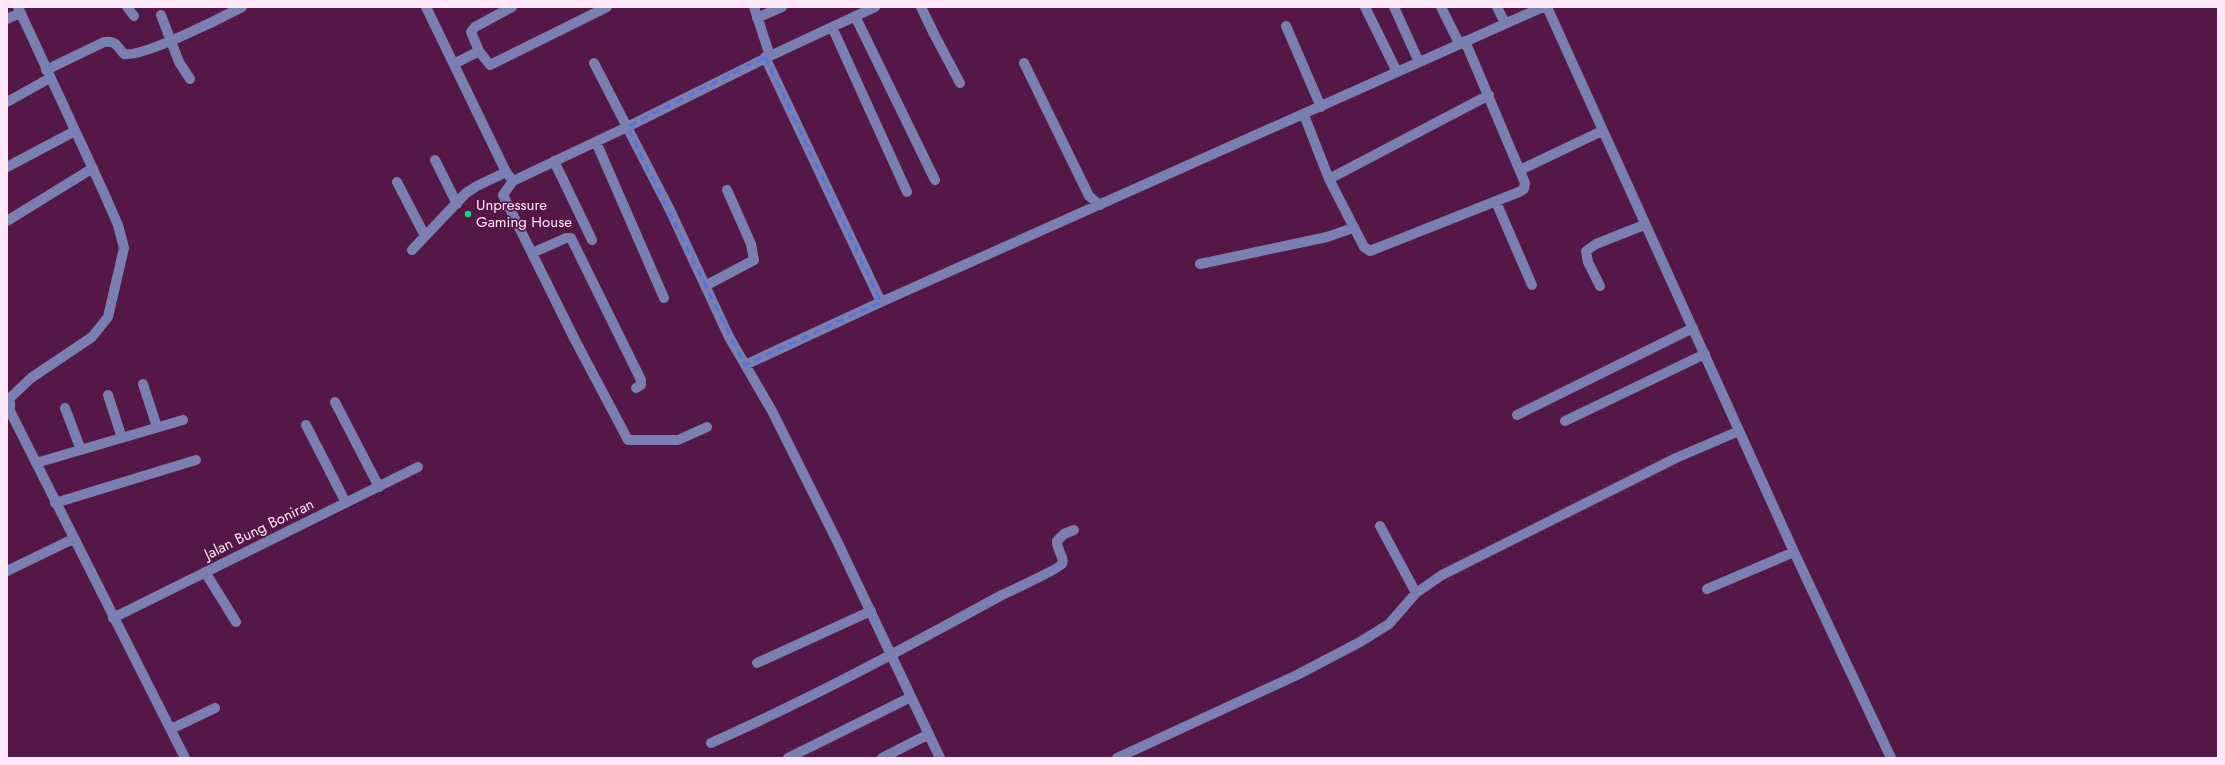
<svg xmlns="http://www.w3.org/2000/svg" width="2225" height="765" font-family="Jost,sans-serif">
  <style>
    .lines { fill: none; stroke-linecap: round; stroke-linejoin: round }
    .minor { stroke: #797fb0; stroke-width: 10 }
    .marked { fill: none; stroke: #5574e0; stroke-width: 3; stroke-dasharray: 8 5; stroke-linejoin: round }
    .poi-dot { fill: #06d98b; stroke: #551746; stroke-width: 1.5 }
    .labels { text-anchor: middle; stroke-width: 3.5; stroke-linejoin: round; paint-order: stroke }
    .poi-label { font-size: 15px; fill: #fee7f6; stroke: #551746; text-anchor: start }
    .street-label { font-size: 15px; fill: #fee7f6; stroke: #551746 }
  </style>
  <rect width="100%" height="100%" fill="#551746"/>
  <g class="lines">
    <!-- minor -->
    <path class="minor" d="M18 7 104 193 118 225 124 248 108 317 92 337 31 378 10 398V411L185 758
      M127 7 134 16
      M426 7 506 172 513 181 627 127 594 63
      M512 7 475 27 471 32 479 51 490 65 607 7
      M754 7 770 56 627 127 670 210 729 337 772 411 838 543 940 758
      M921 7 934 34 960 83
      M1365 7 1397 72
      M1394 7 1419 62
      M1441 7 1459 43
      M1497 7 1505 23
      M1547 7 1794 552 1891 758
      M161 15 179 62 190 79
      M855 16 935 180
      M757 18 782 7
      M7 19 20 13
      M1286 26 1321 107
      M832 27 907 192
      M770 56 875 7
      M765 57 881 302
      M1024 63 1089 196 1100 205
      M454 64 479 51
      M46 70 104 42C117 40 117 47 124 54 142 58 223 17 242 7
      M7 102 50 78
      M1304 115 1329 179 1364 247 1370 251 1519 192 1524 189 1525 183 1465 41
      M596 142 664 298
      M435 160 457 204
      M554 161 592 240
      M7 167 75 131
      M1520 170 1602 131
      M1329 179 1489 95
      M513 181 503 195 575 340 628 440H678L707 427
      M397 182 425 236
      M1496 202 1532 285
      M7 221 93 168
      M412 250 466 193 477 186 506 172
      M532 253 566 238H571L641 380V385L636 388
      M1200 264 1327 237 1353 228
      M705 286 754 260 751 244 727 190
      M1600 286 1588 262 1586 251 1596 244 1644 225
      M745 365 881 302 1543 7
      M143 384 157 427
      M108 395 122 438
      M335 402 379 487
      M65 408 81 450
      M1517 415 1693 328
      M1565 421 1705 354
      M306 425 346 503
      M36 463 183 420
      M55 503 196 460
      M1380 526 1416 593
      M7 571 73 539
      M205 572 236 622
      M1707 589 1794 552
      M113 618 418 467
      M757 663 871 611
      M171 729 215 708
      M711 743C810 699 905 648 1000 596 1010 591 1059 569 1062 564 1065 558 1056 548 1057 541L1064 534 1074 530
      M788 758 911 697
      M882 758 929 734
      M1117 758 1297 675 1360 642 1389 624 1416 593 1442 575 1676 458 1739 431"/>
  </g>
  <!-- marked area -->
  <path class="marked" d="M765 57 881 302 745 365 627 127Z"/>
  <!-- markers -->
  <circle class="poi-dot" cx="468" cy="214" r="4"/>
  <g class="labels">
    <!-- poi labels -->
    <g class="poi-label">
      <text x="476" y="210">Unpressure<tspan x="476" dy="17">Gaming House</tspan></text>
    </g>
    <!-- street labels -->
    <g class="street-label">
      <text transform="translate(259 529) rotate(-26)" y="5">Jalan Bung Boniran</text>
    </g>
  </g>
  <!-- border -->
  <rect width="2225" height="765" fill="none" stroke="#fee7f6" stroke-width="16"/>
</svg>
